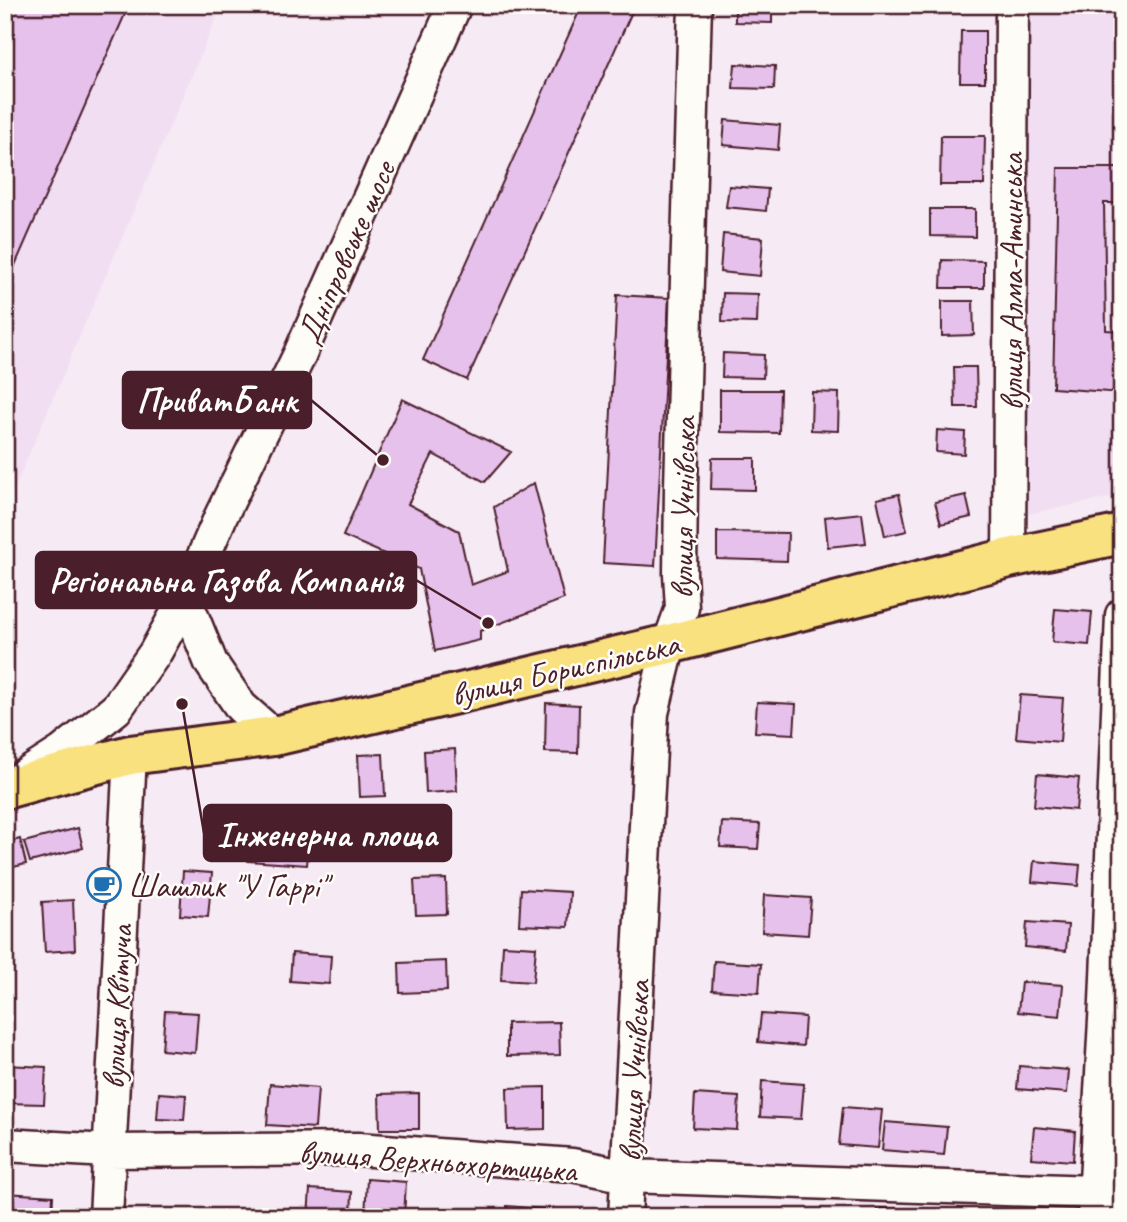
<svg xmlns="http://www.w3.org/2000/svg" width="1127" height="1222" font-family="Caveat,sans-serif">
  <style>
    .built { fill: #f1def2 }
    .building { fill: #e6c1ec; stroke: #4a1f2b; stroke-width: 2 }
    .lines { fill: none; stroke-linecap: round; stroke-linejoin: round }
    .minor-casing { stroke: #4a1f2b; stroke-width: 37 }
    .major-casing { stroke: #4a1f2b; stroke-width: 44 }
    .minor { stroke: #fdfcf7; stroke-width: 32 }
    .major { stroke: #fae180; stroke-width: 38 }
    .labels { text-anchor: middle; stroke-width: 5; stroke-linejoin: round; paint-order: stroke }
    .street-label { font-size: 33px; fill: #4a1f2b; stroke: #fdfcf7 }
    .poi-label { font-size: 33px; fill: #4a1f2b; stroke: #fdfcf7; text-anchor: start }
    .leader { fill: none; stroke: #4a1f2b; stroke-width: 2.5 }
    .callout-dot { fill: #4a1f2b; stroke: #fdfcf7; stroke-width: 2.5 }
    .callout { fill: #4a1f2b; stroke: #4a1f2b; stroke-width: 2.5 }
    .callout-label { font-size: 35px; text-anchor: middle; font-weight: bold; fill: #fff }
  </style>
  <rect width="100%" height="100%" fill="#f6eaf4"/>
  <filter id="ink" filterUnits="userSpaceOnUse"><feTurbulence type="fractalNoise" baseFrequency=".0143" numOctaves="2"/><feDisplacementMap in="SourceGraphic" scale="14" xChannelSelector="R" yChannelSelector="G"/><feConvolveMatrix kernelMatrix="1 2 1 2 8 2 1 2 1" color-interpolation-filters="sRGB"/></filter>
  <g filter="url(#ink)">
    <!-- built -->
    <path class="built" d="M5 5H222L5 510Z
      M1029 5H1122V495L1019 516Z"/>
    <!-- building -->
    <path class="building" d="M5 5H129L5 288Z
      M582 5H635L467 380 423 360Z
      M735 5H772V23L735 22Z
      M841 5H870V9H841Z
      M920 5H965V11L920 9Z
      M961 31H985V82H960Z
      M735 64 775 66 774 89 733 88Z
      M725 120 780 125 778 150 723 145Z
      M941 136H985L984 185H940Z
      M1058 168H1122V203H1104L1106 330 1122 331V393L1053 388Z
      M729 186 768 189 766 211 726 207Z
      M930 209H975V237L930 236Z
      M723 234 763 238 760 276 720 272Z
      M942 260 984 261V288H941Z
      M723 293 758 294 757 323 722 322Z
      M617 295 669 298 655 566 603 563Z
      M942 301H973L974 335 942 336Z
      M723 353 764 355 763 378 722 377Z
      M954 367H976L977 407H955Z
      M720 390H780L779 433 720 432Z
      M812 392 839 393 838 431 811 430Z
      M402 399 511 452 485 482 433 454 408 504 459 531 471 585 508 571 494 507 534 483 564 599 480 631V640L435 651 419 569 343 536Z
      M937 430 965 432 964 454 936 452Z
      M712 458H755V490L711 489Z
      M899 494 907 531 885 536 877 499Z
      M966 495 971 517 941 524 935 502Z
      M862 513 866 543 828 547 825 517Z
      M717 532 788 533 787 561 717 559Z
      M1055 609 1092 612 1089 645 1052 642Z
      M1020 695 1063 698 1060 742 1016 738Z
      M757 702 796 704 794 734 755 732Z
      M546 703 579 705 578 753 545 752Z
      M455 749 457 791 426 793 424 751Z
      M383 754 385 796 360 797 358 755Z
      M1037 774 1079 778 1076 810 1034 806Z
      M722 822 760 824 758 849 720 847Z
      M251 827 310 831 307 865 248 861Z
      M78 828 83 848 30 862 24 842Z
      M20 839 26 864 5 869V843Z
      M1034 861 1080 865 1078 886 1032 882Z
      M183 871 212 873 208 917 180 915Z
      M446 879 447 914 416 915 414 880Z
      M521 889 570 892 568 927 519 925Z
      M764 895 811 898 808 935 762 932Z
      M73 900 75 950 45 952 42 902Z
      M1027 922 1068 925 1066 951 1025 947Z
      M503 945 536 947 533 982 501 980Z
      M292 953 331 956 329 984 290 981Z
      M446 961 447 991 400 993 399 963Z
      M714 961 761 964 759 993 712 990Z
      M1021 982 1063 985 1060 1016 1018 1012Z
      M165 1011 198 1013 195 1053 162 1050Z
      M761 1014 805 1017 803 1046 758 1042Z
      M559 1022 560 1055 507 1056V1023Z
      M5 1065 46 1067 44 1104 5 1103Z
      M1019 1066 1069 1070 1067 1093 1017 1089Z
      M762 1081 804 1084 801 1119 760 1117Z
      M270 1084 318 1088 315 1128 267 1125Z
      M545 1087V1129L508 1130 507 1088Z
      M159 1093 186 1095 184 1120 157 1119Z
      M419 1093V1129H380L379 1094Z
      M695 1094 739 1097 737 1130 693 1128Z
      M843 1107 882 1110 878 1148 839 1145Z
      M885 1122 947 1127 944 1155 882 1150Z
      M1034 1127 1075 1131 1073 1161 1031 1158Z
      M367 1179 406 1182 404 1217H365Z
      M310 1189 352 1192 351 1217H308Z
      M5 1193 53 1196 52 1217H5Z
      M507 1206 543 1209V1217H507Z
      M877 1208 918 1210V1217H876Z
      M148 1212 211 1217H147Z"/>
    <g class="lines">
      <!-- minor casing -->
      <g class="minor-casing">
        <path id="minor" d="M1009 558 1012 5
          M185 599 211 663 241 707 274 736
          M23 777 62 752 116 709 155 653 185 599 221 516 300 354 455 5
          M5 1145 108 1151 358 1149 572 1165 628 1176 1122 1193
          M106 1217 130 755
          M625 1217 652 713 669 644 682 608 680 574 681 486 695 5
          M1094 1217 1106 1002 1122 615"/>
      </g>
      <!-- major casing -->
      <g class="major-casing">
        <path id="major" d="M5 789 130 755 274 736 456 694 669 644 1009 558 1122 534"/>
      </g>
      <!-- minor -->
      <use href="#minor" class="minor"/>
      <!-- major -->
      <use href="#major" class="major"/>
    </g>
  </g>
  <!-- icons -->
  <defs>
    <g id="cafe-ring" transform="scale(1.75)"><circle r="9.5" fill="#fdfcf7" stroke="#1f6fb2" stroke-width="1.5"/><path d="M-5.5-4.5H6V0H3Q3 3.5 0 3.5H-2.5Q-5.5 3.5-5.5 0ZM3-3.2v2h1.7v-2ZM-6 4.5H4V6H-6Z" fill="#1f6fb2"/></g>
  </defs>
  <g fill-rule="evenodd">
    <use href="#cafe-ring" x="104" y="885"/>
  </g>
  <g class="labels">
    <!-- street labels -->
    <g class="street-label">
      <text transform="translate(345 252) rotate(-66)" y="12">Дніпровське шосе</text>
      <text transform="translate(1011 282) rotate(-90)" y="12">вулиця Алма-Атинська</text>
      <text transform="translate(682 508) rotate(-89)" y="12">вулиця Учнівська</text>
      <text transform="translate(565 668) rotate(-13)" y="12">вулиця Бориспільська</text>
      <text transform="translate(116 1007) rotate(-87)" y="12">вулиця Квітуча</text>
      <text transform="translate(633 1071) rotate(-87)" y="12">вулиця Учнівська</text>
      <text transform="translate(438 1160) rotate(4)" y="12">вулиця Верхньохортицька</text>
    </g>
    <!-- poi labels -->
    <g class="poi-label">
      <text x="128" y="897">Шашлик "У Гаррі"</text>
    </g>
  </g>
  <!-- callouts -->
  <path class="leader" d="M383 460L311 400M488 623L416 580M182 704L204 833"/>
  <g class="callout-dot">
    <circle cx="383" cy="460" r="7"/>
    <circle cx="488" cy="623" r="7"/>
    <circle cx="182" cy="704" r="7"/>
  </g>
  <g class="callout">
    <rect x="123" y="372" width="188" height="56" rx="7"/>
    <rect x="36" y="552" width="380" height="56" rx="7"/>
    <rect x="204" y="805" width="247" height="56" rx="7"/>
  </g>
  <g class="callout-label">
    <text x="217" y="412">ПриватБанк</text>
    <text x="226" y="592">Регіональна Газова Компанія</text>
    <text x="327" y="846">Інженерна площа</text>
  </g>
  <!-- margin -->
  <rect width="1127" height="1222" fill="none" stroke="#fdfcf7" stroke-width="28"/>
  <rect x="14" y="14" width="1099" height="1194" fill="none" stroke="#4a1f2b" stroke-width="2.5" filter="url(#ink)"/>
</svg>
